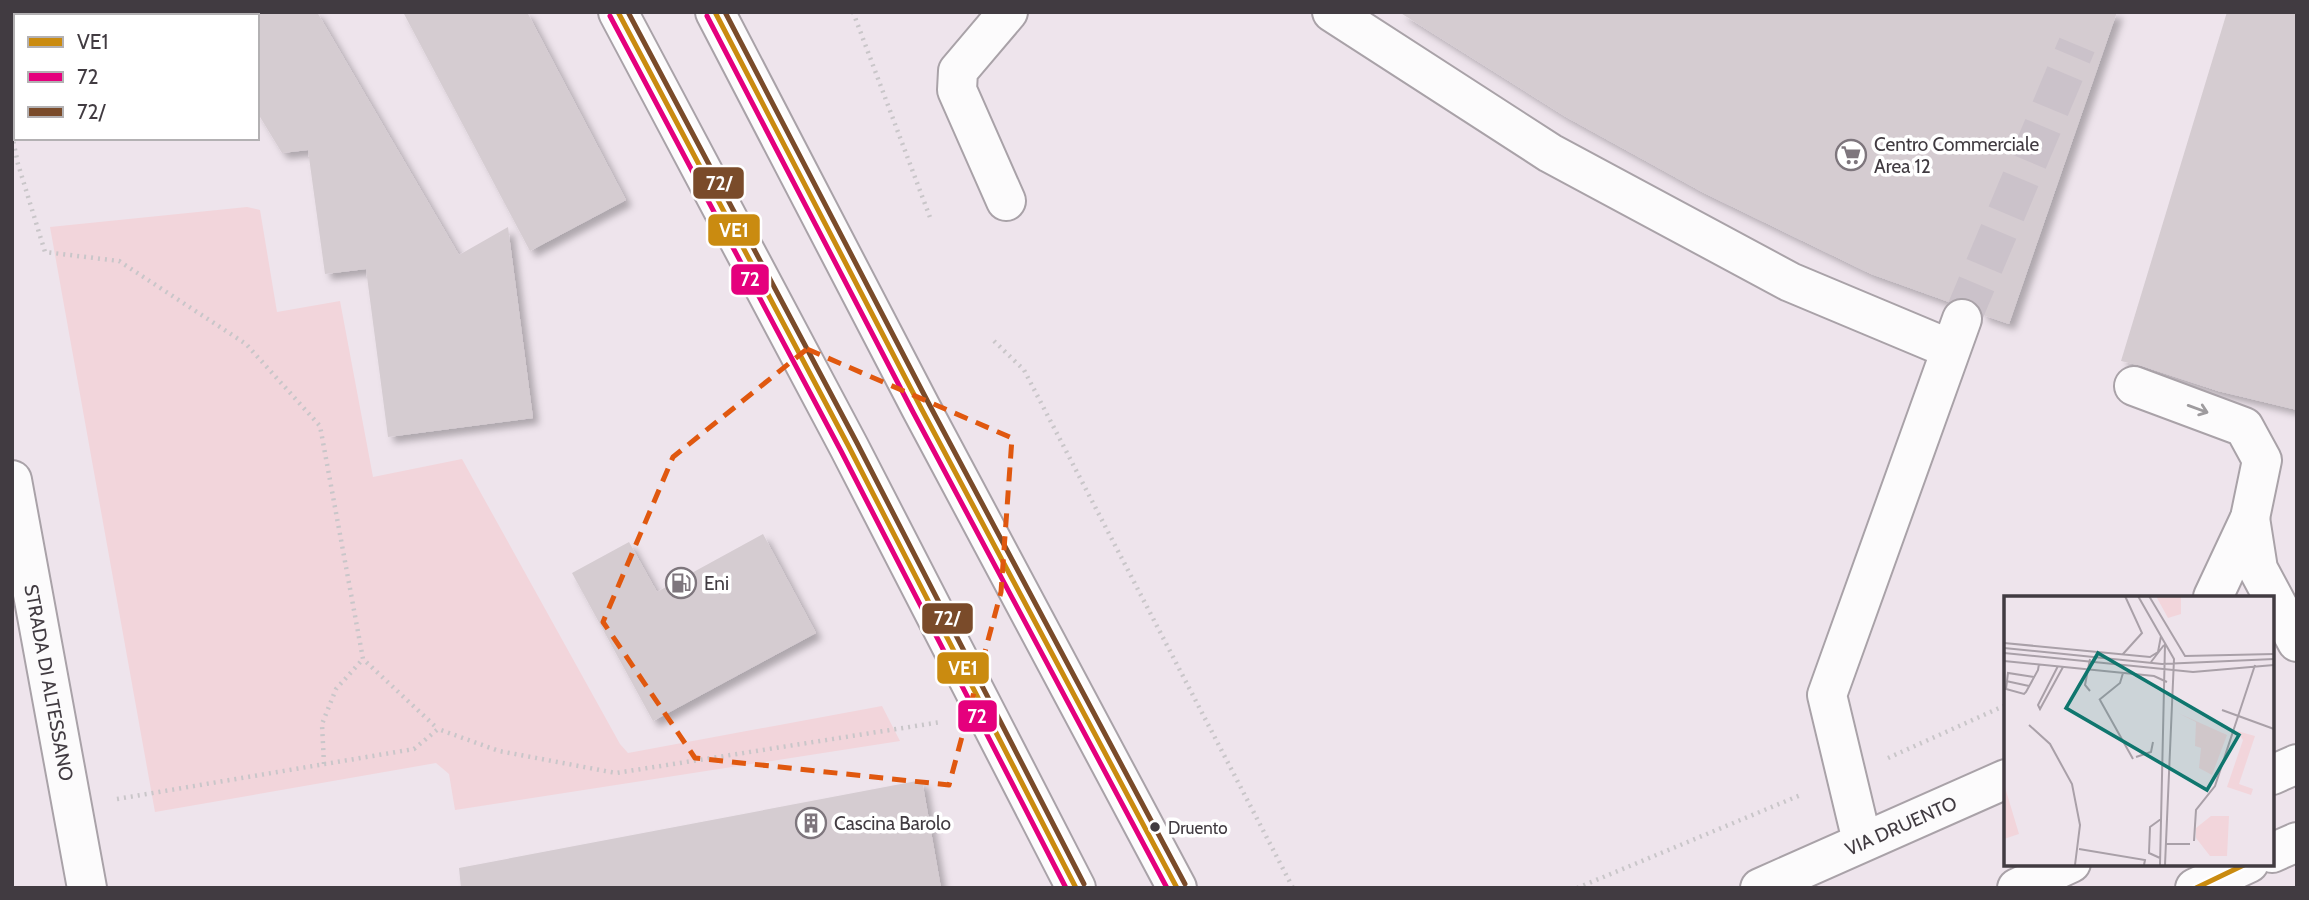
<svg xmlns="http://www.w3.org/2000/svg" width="2309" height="900" font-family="Cabin,sans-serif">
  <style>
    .green { fill: #f2d5db }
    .building { fill: #d5ccd1; filter: url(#shadow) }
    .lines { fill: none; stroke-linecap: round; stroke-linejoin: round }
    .minor-tunnel { stroke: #cbc2ca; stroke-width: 38; stroke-dasharray: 38 19; stroke-linecap: butt }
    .minor-casing { stroke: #a9a2a8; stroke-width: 42 }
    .path { stroke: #c9c6c9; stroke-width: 4.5; stroke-dasharray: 2 5; stroke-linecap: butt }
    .minor { stroke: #fcfbfc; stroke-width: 38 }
    .bus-1-casing { stroke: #fff; stroke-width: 10 }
    .bus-2-casing { stroke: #fff; stroke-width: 10 }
    .bus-3-casing { stroke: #fff; stroke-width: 10 }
    .bus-1 { stroke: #ca8b10; stroke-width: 5 }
    .bus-2 { stroke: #e5007d; stroke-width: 5 }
    .bus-3 { stroke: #7a4b2a; stroke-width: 5 }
    .oneway { stroke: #9e9b9e }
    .marked { fill: none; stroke: #e0580f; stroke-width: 5; stroke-dasharray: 14 9; stroke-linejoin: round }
    .bus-dot { fill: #413b41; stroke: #fff; stroke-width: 2.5 }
    .labels { text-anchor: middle; stroke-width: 7; stroke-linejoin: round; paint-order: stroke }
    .bus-label { font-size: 17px; fill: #413b41; stroke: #fff; text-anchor: start }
    .poi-label { font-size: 19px; fill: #413b41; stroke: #fff; text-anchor: start }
    .street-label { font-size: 19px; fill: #413b41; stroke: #fff }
    .inset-road { fill: none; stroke: #a9a0a8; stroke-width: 2 }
    .view { fill: #0f766e; fill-opacity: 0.15; stroke: #0f766e; stroke-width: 3.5 }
    .inset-edge { fill: none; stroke: #413b41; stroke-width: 3.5 }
    .line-badge { stroke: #fff; stroke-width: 2.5 }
    .badge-label { font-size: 19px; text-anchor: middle; font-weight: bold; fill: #fff }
  </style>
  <defs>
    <filter id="shadow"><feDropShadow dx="6" dy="6" stdDeviation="3.5" flood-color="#0004"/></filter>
  </defs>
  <rect width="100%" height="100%" fill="#eee4ec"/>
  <!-- green -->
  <path class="green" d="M247 207 260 210 277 312 340 301 373 477 462 459 620 744 628 753 882 706 900 741 455 810 449 774 436 763 155 812 50 227Z"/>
  <!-- building -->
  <path class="building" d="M257 12H317L459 255 508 227 533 418 388 437 366 269 325 274 308 150 282 153 257 112Z
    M403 12H527L626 200 530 251Z
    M1399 12H2117L2009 324 1983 315 1979 305 1970 299 1959 297 1949 302 1871 274 1704 193 1566 117Z
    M2227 12H2297V410L2218 391 2142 366 2121 361Z
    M763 534 816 633 653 721 572 573 629 542 657 592Z
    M922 780 941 888H461L459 868Z"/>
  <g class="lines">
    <!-- minor-tunnel -->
    <path class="minor-tunnel" d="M1962 319 2077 45"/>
    <!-- minor casing -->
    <g class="minor-casing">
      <g id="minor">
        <path d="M618 12 849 447 1076 888"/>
        <path d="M715 12 921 408 1177 888"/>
        <path d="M1332 12 1550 153 1790 282 1950 349"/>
        <path d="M1006 201 957 90 958 71 1008 12"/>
        <path d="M2134 386 2244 427 2262 460 2250 518 2213 597"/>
        <path id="s1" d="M12 480 87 888"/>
        <path d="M2250 518 2258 569 2297 642"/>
        <path d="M2272 775 2297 764"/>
        <path d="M1862 841 1827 695 1962 319"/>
        <path d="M2272 853 2297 842"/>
        <path id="s2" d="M1760 888 2006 779"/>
        <path d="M2017 888 2071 863"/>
        <path d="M2195 888 2249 863"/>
      </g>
    </g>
    <!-- path -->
    <path class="path" d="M853 12 931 220
      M12 135 18 164 45 252 119 261 246 344 320 426 363 659 438 729
      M994 341 1024 370 1293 888
      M1888 758 2006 705
      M324 764 322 724 336 689 363 659
      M117 799 414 749 438 729 499 751 616 773 941 722
      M1577 888 1803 794"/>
    <!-- minor -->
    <use href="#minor" class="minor"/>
    <!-- bus-1 casing -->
    <g class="bus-1-casing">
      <path id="bus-1" d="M618 12 849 447 1076 888
        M715 12 921 408 1177 888
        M2196 888 2248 863"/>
    </g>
    <!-- bus-2 casing -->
    <g class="bus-2-casing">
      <path id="bus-2" d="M610 16 841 451 1066 888
        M707 16 913 412 1167 888"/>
    </g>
    <!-- bus-3 casing -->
    <g class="bus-3-casing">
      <path id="bus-3" d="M628 12 857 443 1084 884
        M725 12 929 404 1185 884"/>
    </g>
    <!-- bus-1 -->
    <use href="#bus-1" class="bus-1"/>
    <!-- bus-2 -->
    <use href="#bus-2" class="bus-2"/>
    <!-- bus-3 -->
    <use href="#bus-3" class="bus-3"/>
  </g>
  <!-- one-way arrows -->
  <defs><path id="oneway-shaft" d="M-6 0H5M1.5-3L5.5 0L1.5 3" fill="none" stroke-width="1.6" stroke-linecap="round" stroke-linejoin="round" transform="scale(1.75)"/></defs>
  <use class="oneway" href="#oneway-shaft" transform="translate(2198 409) rotate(20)"/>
  <!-- marked area -->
  <path class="marked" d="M807 349 1012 438 1001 592 949 785 695 758 603 622 673 457Z"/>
  <!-- icons -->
  <defs>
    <g id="supermarket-ring" transform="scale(1.575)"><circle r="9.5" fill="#fff" stroke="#7e767d" stroke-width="1.5"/><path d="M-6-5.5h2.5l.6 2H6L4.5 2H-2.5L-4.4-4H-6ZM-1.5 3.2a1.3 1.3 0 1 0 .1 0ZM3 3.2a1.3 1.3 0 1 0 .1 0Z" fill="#7e767d"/></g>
    <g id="fuel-ring" transform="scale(1.575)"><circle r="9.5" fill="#fff" stroke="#7e767d" stroke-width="1.5"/><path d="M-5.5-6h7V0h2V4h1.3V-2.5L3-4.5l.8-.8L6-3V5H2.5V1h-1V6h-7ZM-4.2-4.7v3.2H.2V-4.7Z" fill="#7e767d"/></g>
    <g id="building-ring" transform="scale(1.575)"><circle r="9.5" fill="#fff" stroke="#7e767d" stroke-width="1.5"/><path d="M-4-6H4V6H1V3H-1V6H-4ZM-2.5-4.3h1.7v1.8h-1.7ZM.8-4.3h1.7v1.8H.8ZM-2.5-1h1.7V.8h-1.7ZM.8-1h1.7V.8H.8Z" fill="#7e767d"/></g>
  </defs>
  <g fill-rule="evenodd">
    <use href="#supermarket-ring" x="1851" y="155"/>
    <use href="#fuel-ring" x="681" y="583"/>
    <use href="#building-ring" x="811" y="823"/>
  </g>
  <!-- markers -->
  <circle class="bus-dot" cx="1155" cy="827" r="6"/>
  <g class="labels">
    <!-- bus labels -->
    <g class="bus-label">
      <text x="1168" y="834">Druento</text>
    </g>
    <!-- poi labels -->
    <g class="poi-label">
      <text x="1874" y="151">Centro Commerciale<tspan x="1874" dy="22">Area 12</tspan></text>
      <text x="704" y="590">Eni</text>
      <text x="834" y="830">Cascina Barolo</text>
    </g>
    <!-- street labels -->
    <g class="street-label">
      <text dy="7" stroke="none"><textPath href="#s1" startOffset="206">STRADA DI ALTESSANO</textPath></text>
      <text dy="7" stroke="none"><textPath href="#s2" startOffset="154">VIA DRUENTO</textPath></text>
    </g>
  </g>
  <!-- overview -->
  <g transform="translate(2004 596)">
    <rect width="270" height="270" fill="#eee4ec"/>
    <path d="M152 0H177V18L164 22ZM174 117 223 139 208 179 195 172 197 152 191 150 192 126ZM233 135 251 140 235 188 249 193 247 199 223 191 239 144ZM0 188 15 238 0 243ZM207 220H225L223 260H206L192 242V232Z" fill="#f2d5db"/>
    <path class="inset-road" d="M134 0 170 63 161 269M145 0 181 60 270 58M0 47 146 61 154 56 157 40M0 52 158 68 270 63M0 57 189 76 270 69M119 58 138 37 121 0M86 63 81 89 86 95M0 65 150 80 163 86M147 66 160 49M54 70 34 109 36 113 59 71M30 81 4 77 2 93 20 98 22 96 34 74 35 68M2 85 25 90M95 104 116 87 119 77M96 104 129 163M218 114 270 133M25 129 46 148 68 188 76 229 71 269M132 161 147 156 149 146M190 245 192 214 211 190 251 69M162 248H186M75 253 141 264 140 269M156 262 145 257 146 231 157 223M156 269 161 48"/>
    <path class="view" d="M94 57 235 139 203 194 62 112Z"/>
    <rect width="270" height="270" class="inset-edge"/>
  </g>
  <g class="line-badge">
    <rect x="692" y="166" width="53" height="34" rx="7" fill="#7a4b2a"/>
    <rect x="707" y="213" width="54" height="34" rx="7" fill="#ca8b10"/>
    <rect x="730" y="263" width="40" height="33" rx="7" fill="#e5007d"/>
    <rect x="921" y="602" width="53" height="33" rx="7" fill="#7a4b2a"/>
    <rect x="936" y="651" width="54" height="34" rx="7" fill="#ca8b10"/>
    <rect x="957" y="699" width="41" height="34" rx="7" fill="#e5007d"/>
  </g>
  <g class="badge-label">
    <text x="719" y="190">72/</text>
    <text x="734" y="237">VE1</text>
    <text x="750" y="286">72</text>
    <text x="947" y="625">72/</text>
    <text x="963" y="675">VE1</text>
    <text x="977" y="723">72</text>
  </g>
  <!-- border -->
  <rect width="2309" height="900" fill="none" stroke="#413b41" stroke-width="28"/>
  <!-- legend -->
  <rect x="14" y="14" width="245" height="126" fill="#ffffff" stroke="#b3b1b3" stroke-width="2"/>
  <rect x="28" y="37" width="35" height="10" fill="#ca8b10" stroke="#b3b1b3" stroke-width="2"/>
  <text x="77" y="49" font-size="21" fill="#413b41">VE1</text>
  <rect x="28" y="72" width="35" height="10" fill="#e5007d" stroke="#b3b1b3" stroke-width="2"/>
  <text x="77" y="84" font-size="21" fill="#413b41">72</text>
  <rect x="28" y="107" width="35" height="10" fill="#7a4b2a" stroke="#b3b1b3" stroke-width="2"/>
  <text x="77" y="119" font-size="21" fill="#413b41">72/</text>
</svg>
